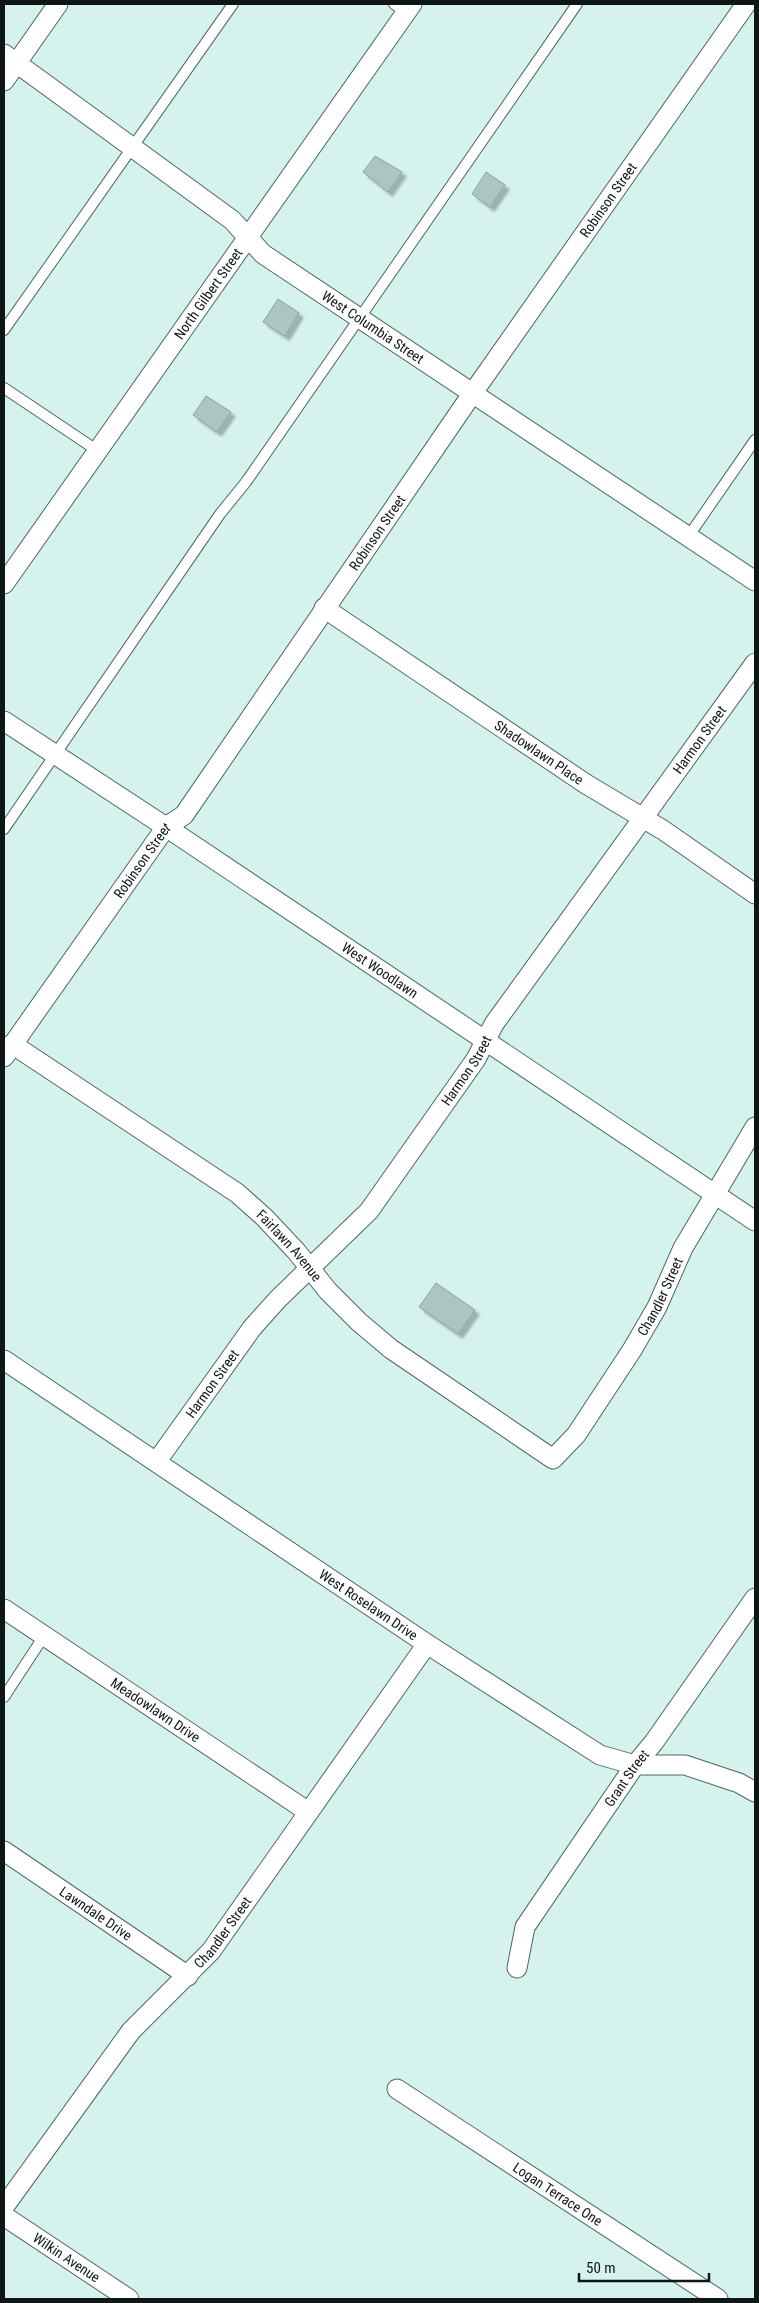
<svg xmlns="http://www.w3.org/2000/svg" width="759" height="2303" font-family="'Roboto Condensed',sans-serif">
  <style>
    .building { fill: #abc5c1; stroke: #89a39e; filter: url(#shadow) }
    .lines { fill: none; stroke-linecap: round; stroke-linejoin: round }
    .lane-casing { stroke: #4e6763; stroke-width: 12 }
    .street-casing { stroke: #4e6763; stroke-width: 21 }
    .lane { stroke: #fff; stroke-width: 10 }
    .street { stroke: #fff; stroke-width: 19 }
    .labels { text-anchor: middle; stroke-width: 5; stroke-linejoin: round; paint-order: stroke }
    .street-label { font-size: 14px; fill: #0e1716; stroke: #d6f2ed }
  </style>
  <defs>
    <filter id="shadow"><feDropShadow dx="4.5" dy="4.5" stdDeviation="1" flood-color="#0004"/></filter>
  </defs>
  <rect width="100%" height="100%" fill="#d6f2ed"/>
  <!-- building -->
  <path class="building" d="M375 156 402 172 388 192 363 172Z
    M486 172 505 185 490 207 472 194Z
    M278 299 299 313 285 336 263 322Z
    M206 396 231 412 217 432 193 415Z
    M436 1283 475 1310 458 1334 419 1307Z"/>
  <g class="lines">
    <!-- lane casing -->
    <g class="lane-casing">
      <path id="lane" d="M394 4 406 12
        M4 330 233 4
        M4 388 98 451
        M688 537 755 440
        M4 829 220 514 246 482 577 4
        M4 1697 44 1636"/>
    </g>
    <!-- street casing -->
    <g class="street-casing">
      <g id="street">
        <path id="s1" d="M4 54 232 220 263 254 755 581"/>
        <path d="M4 81 58 4"/>
        <path id="s2" d="M4 584 412 4"/>
        <path id="s3" d="M324 608 586 784 663 830 755 894"/>
        <path id="s4" d="M4 721 166 827 755 1221"/>
        <path id="s5" d="M12 1044 237 1193 264 1217 296 1251 328 1291 359 1322 391 1349 553 1459 576 1435 632 1350 657 1307 683 1248 755 1127"/>
        <path id="s6" d="M4 1057 166 827 184 815 472 394 746 4"/>
        <path id="s7" d="M4 1360 427 1644 600 1755 635 1765H685L739 1783 755 1792"/>
        <path id="s8" d="M157 1461 252 1328 278 1299 369 1211 476 1059 494 1024 755 663"/>
        <path id="s9" d="M4 1609 307 1811"/>
        <path id="s10" d="M4 1851 188 1976"/>
        <path id="s11" d="M517 1968 525 1927 635 1765 654 1742 755 1598"/>
        <path id="s12" d="M397 2089 718 2299"/>
        <path id="s13" d="M4 2207 131 2031 211 1951 427 1644"/>
        <path id="s14" d="M4 2216 129 2299"/>
      </g>
    </g>
    <!-- lane -->
    <use href="#lane" class="lane"/>
    <!-- street -->
    <use href="#street" class="street"/>
  </g>
  <g class="labels">
    <!-- street labels -->
    <g class="street-label">
      <text dy="5" stroke="none"><textPath href="#s6" startOffset="1050">Robinson Street</textPath></text>
      <text dy="5" stroke="none"><textPath href="#s2" startOffset="355">North Gilbert Street</textPath></text>
      <text dy="5" stroke="none"><textPath href="#s1" startOffset="460">West Columbia Street</textPath></text>
      <text dy="5" stroke="none"><textPath href="#s6" startOffset="645">Robinson Street</textPath></text>
      <text dy="5" stroke="none"><textPath href="#s8" startOffset="905">Harmon Street</textPath></text>
      <text dy="5" stroke="none"><textPath href="#s3" startOffset="259">Shadowlawn Place</textPath></text>
      <text dy="5" stroke="none"><textPath href="#s6" startOffset="240">Robinson Street</textPath></text>
      <text dy="5" stroke="none"><textPath href="#s4" startOffset="451">West Woodlawn</textPath></text>
      <text dy="5" stroke="none"><textPath href="#s8" startOffset="500">Harmon Street</textPath></text>
      <text dy="5" stroke="none"><textPath href="#s5" startOffset="344">Fairlawn Avenue</textPath></text>
      <text dy="5" stroke="none"><textPath href="#s5" startOffset="881">Chandler Street</textPath></text>
      <text dy="5" stroke="none"><textPath href="#s8" startOffset="95">Harmon Street</textPath></text>
      <text dy="5" stroke="none"><textPath href="#s7" startOffset="439">West Roselawn Drive</textPath></text>
      <text dy="5" stroke="none"><textPath href="#s9" startOffset="182">Meadowlawn Drive</textPath></text>
      <text dy="5" stroke="none"><textPath href="#s11" startOffset="222">Grant Street</textPath></text>
      <text dy="5" stroke="none"><textPath href="#s10" startOffset="111">Lawndale Drive</textPath></text>
      <text dy="5" stroke="none"><textPath href="#s13" startOffset="352">Chandler Street</textPath></text>
      <text dy="5" stroke="none"><textPath href="#s12" startOffset="192">Logan Terrace One</textPath></text>
      <text dy="5" stroke="none"><textPath href="#s14" startOffset="75">Wilkin Avenue</textPath></text>
    </g>
  </g>
  <!-- border -->
  <rect width="759" height="2303" fill="none" stroke="#0e1716" stroke-width="10"/>
  <!-- scale -->
  <path d="M579 2273v8h130v-8" fill="none" stroke="#0e1716" stroke-width="2.5"/>
  <text x="586" y="2273" font-size="15" fill="#0e1716" stroke="#d6f2ed" stroke-width="4" paint-order="stroke">50 m</text>
</svg>
